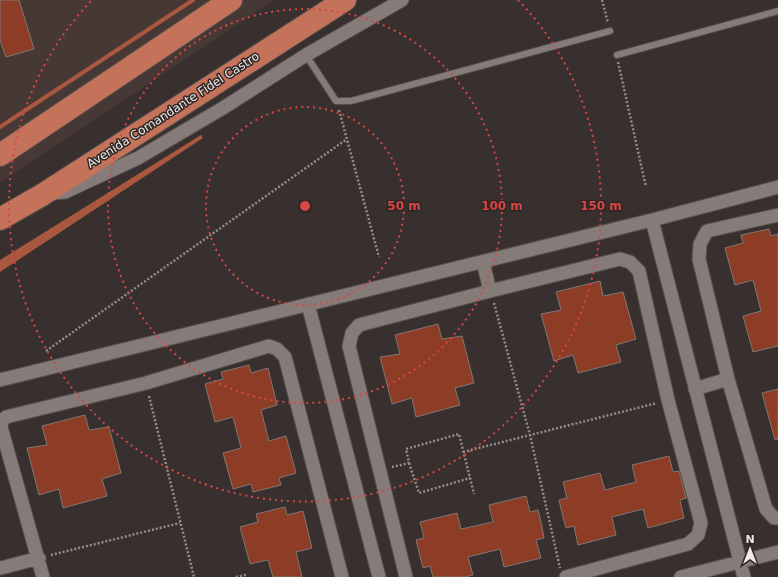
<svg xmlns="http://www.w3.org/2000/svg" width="778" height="577" font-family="'DejaVu Sans',sans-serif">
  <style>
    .built { fill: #463834 }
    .water { fill: #aa573f }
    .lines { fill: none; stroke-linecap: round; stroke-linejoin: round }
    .stream { stroke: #aa573f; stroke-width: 4 }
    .building { fill: #8d3d26; stroke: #807774 }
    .lane-casing { stroke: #554f4d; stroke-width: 8 }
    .street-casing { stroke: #554f4d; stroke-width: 15 }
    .highway-casing { stroke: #554f4d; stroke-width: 24 }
    .path { stroke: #938d8b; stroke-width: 2.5; stroke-dasharray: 2 2; stroke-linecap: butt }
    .lane { stroke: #857c7a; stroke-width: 6 }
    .street { stroke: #857c7a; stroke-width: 13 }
    .highway { stroke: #c5725a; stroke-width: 22 }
    .ring { fill: none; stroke: #da4545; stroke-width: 2; stroke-dasharray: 2 4 }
    .labels { text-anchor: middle; stroke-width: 3; stroke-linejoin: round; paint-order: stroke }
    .street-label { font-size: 12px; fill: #efeae8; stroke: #2e2624 }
    .centre { fill: #da4545; stroke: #2e2624; stroke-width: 2 }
    .ring-label { font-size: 12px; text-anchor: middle; font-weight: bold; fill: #da4545; stroke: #2e2624; stroke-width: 3; stroke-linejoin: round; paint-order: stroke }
  </style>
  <rect width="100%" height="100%" fill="#38302e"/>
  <!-- built -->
  <path class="built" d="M0 0H274L0 183Z"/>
  <!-- water -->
  <path class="water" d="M201 135 203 138 0 272V260Z"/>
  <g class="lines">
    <!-- stream -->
    <path class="stream" d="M0 127 193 0"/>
  </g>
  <!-- building -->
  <path class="building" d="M0 0H19L34 49 6 57 0 40Z
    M769 229 771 236 778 234V346L753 352 743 316 761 311 753 280 735 285 725 248 743 243 741 235Z
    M600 281 603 296 623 292 636 339 616 345 621 362 578 373 573 355 554 361 541 314 561 310 556 292Z
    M438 324 442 339 462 336 474 383 455 388 460 405 416 417 412 398 392 404 380 357 400 354 395 335Z
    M249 365 251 373 268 368 277 405 261 410 269 441 286 436 296 473 279 478 281 485 253 492 251 484 233 489 223 453 241 448 233 417 215 422 205 384 223 379 221 372Z
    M778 389V439L775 440 762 393Z
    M85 415 89 430 109 427 121 473 102 479 107 496 63 508 59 489 39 495 27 448 47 445 42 426Z
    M669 456 673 472 679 471 686 498 680 500 684 518 648 528 643 509 612 517 616 535 578 545 574 526 566 528 563 517 559 500 567 498 563 482 600 473 605 490 636 482 632 465Z
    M526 496 530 512 538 510 541 522 544 538 536 540 541 558 504 567 500 549 468 557 473 575 465 577H433L430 566 423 568 416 540 424 538 420 522 457 513 461 529 493 522 489 505Z
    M285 507 287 515 303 511 312 548 296 552 302 577H273L268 560 250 564 240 527 258 522 256 514Z"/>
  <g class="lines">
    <!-- lane casing -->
    <g class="lane-casing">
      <path id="lane" d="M306 55 336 101H351L610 31
        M617 55 778 11"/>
    </g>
    <!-- street casing -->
    <g class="street-casing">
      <path id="street" d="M54 193 65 192 138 158 223 108 306 55 402 0
        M778 215 707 231 700 244 699 259 728 379 766 509 774 518H778
        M652 220 744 577
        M483 262 490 291
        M308 304 379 577
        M0 380 652 220 778 187
        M695 389 728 379
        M1 568 39 558
        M43 577 1 427 2 421 6 417 146 383 269 346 277 349 285 357 342 577
        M406 577 349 346 352 333 359 325 490 291 620 259 630 262 639 271 668 400 701 523 698 535 688 544 566 577
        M681 577 778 552"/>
    </g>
    <!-- highway casing -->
    <g class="highway-casing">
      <path id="highway" d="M0 155 231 0
        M0 219 42 195 345 0"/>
    </g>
    <!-- path -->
    <path class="path" d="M602 0 608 23
      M618 62 646 187
      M339 110 379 257
      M494 303 530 435 560 568
      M46 351 347 139
      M149 396 194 577
      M463 452 657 403
      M409 463 419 493 470 478
      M392 467 409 463 406 449 459 434 474 494
      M51 555 180 523
      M236 577 245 575 246 577"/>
    <!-- lane -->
    <use href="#lane" class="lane"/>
    <!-- street -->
    <use href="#street" class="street"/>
    <!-- highway -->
    <use href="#highway" class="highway"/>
  </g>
  <!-- distance rings -->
  <g class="ring">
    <circle cx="305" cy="206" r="99"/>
    <circle cx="305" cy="206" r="197"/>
    <path d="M518 0A296 296 0 1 1 92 0"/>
  </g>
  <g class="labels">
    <!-- street labels -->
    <g class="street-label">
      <text transform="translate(173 110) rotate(-33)" y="4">Avenida Comandante Fidel Castro</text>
    </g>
  </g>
  <circle cx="305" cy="206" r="6" class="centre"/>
  <g class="ring-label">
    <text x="404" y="210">50 m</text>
    <text x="502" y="210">100 m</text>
    <text x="601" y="210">150 m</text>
  </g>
  <!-- north arrow -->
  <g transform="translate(750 549)" stroke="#2e2624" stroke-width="3" paint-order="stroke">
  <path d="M0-3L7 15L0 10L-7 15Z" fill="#efeae8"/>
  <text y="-6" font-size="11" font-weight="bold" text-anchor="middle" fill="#efeae8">N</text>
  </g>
</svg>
